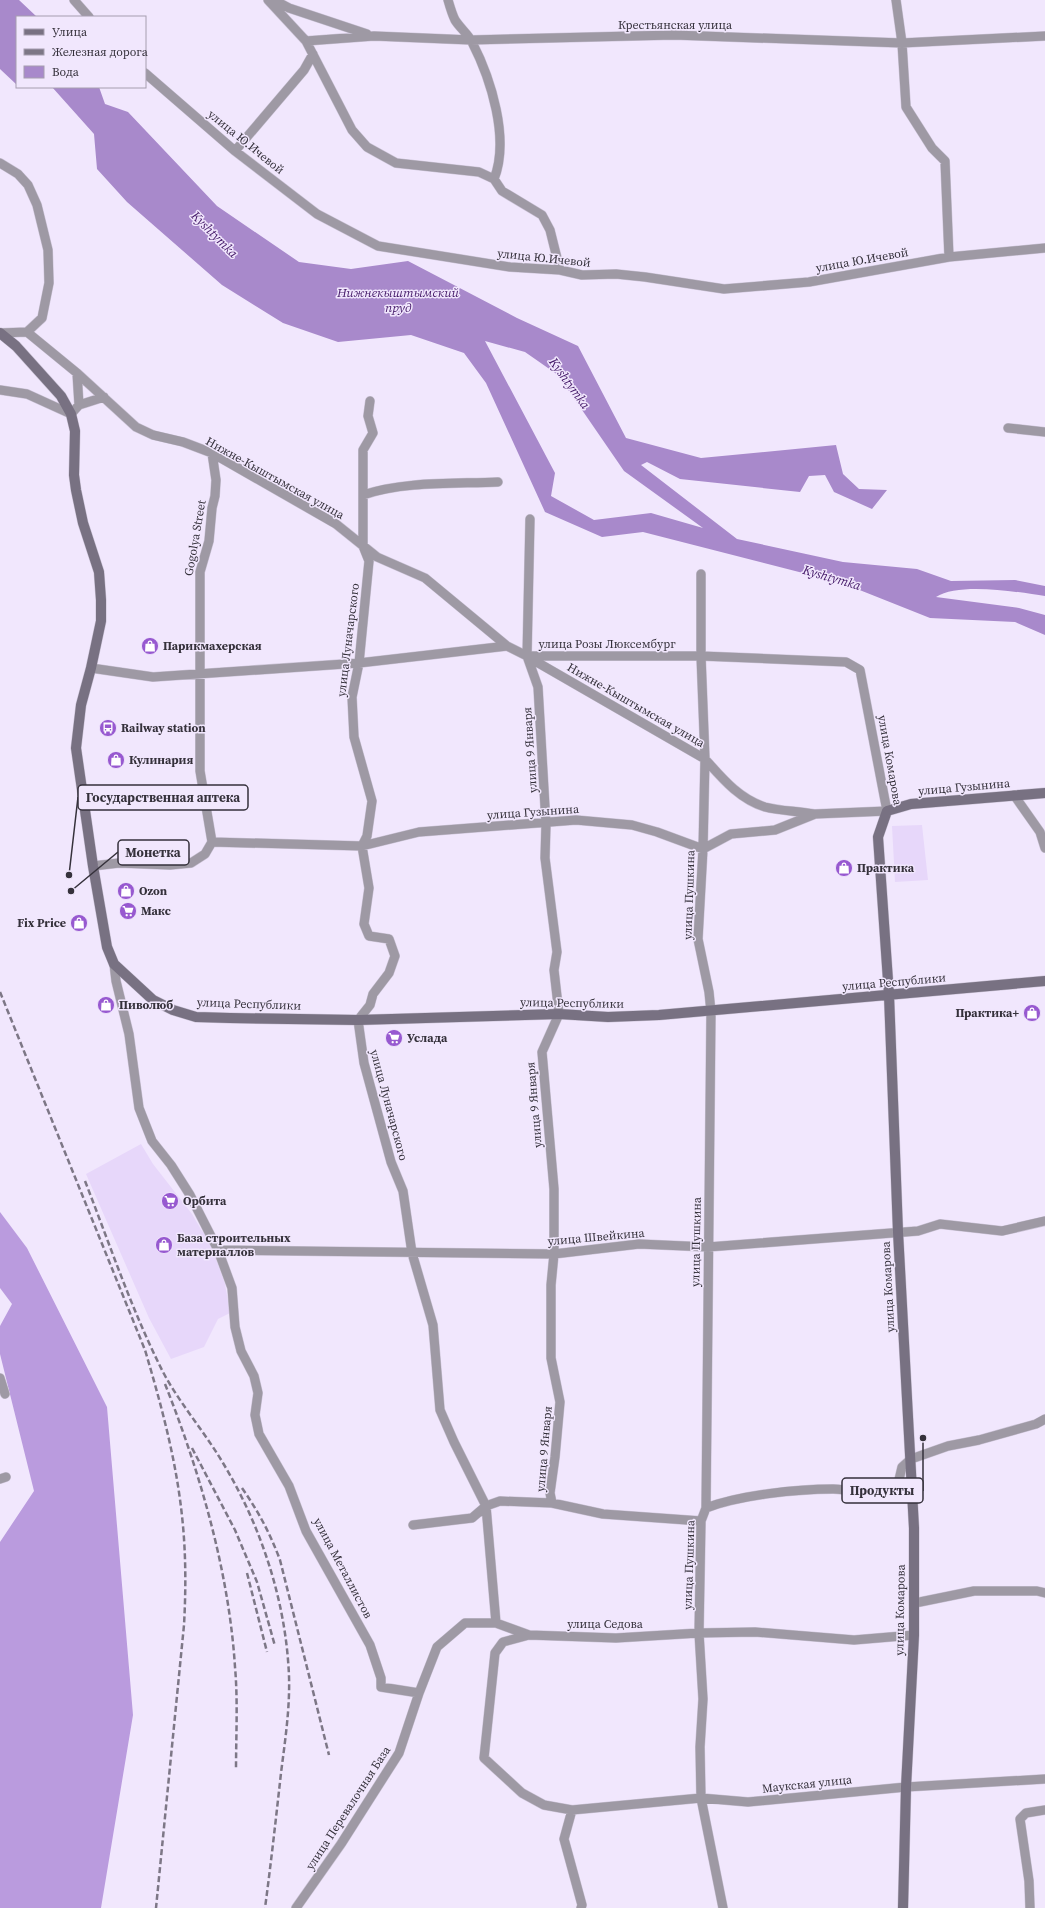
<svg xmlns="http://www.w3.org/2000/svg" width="1045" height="1908" font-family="'Source Serif 4',serif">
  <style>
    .built { fill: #e7d7fa }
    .forest { fill: #ba9bde }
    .water { fill: #a889cb; fill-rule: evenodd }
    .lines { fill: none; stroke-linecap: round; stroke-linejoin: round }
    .street-casing { stroke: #cbc3d6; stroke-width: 10 }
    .secondary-casing { stroke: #cbc3d6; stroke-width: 11 }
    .street { stroke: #9e99a4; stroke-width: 9 }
    .secondary { stroke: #787182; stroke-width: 10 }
    .rail { stroke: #7d7786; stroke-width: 2.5; stroke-dasharray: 6 3; stroke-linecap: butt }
    .labels { text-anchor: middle; stroke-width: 3; stroke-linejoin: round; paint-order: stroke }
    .street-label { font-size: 12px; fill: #35313b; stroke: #f1e7fd }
    .poi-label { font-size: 12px; font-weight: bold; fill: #35313b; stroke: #f1e7fd; text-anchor: start }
    .water-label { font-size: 13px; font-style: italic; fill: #441968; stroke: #f1e7fd }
    .leader { fill: none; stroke: #35313b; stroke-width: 1.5 }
    .callout-dot { fill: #35313b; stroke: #f1e7fd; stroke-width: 1.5 }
    .callout { fill: #f1e7fd; stroke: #35313b; stroke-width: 1.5 }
    .callout-label { font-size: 13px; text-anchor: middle; font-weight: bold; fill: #35313b }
  </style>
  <rect width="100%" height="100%" fill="#f1e7fd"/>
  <!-- built -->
  <path class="built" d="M922 825 928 880 895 882 892 826Z
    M141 1144 153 1164 192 1214 202 1231 207 1234 225 1284 230 1313 218 1319 204 1347 171 1359 149 1318 86 1174Z"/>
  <!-- forest -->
  <path class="forest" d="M0 1212 27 1248 107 1407 133 1715 101 1908H0V1542L34 1491 0 1354V1326L12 1304 0 1288Z"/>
  <!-- water -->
  <path class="water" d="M0 0H19L37 17H17V85L0 69Z
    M52 87H99L105 104 128 112 217 206 299 262 351 269 408 261 517 318 578 346 626 438 701 458 836 445 843 474 859 489 887 490 872 509 834 492 825 475 809 476 800 492 680 479 647 462 641 465 737 539 843 562 917 569 951 581 1015 580 1045 586V596C1018 592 959 582 936 597L1019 608 1045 615V635L1015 622 930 618 842 583 643 532 602 537 545 512 486 383 464 353 411 335 338 342 283 323 222 285 127 202 97 169 94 134ZM485 341 525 352 558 375 624 471 703 528 651 513 594 520 551 496 555 473Z"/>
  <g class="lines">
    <!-- street casing -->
    <g class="street-casing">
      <path id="street" d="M74 0 89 17
        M268 0 306 41 352 130 367 147 396 163 479 172 494 179 502 191 542 215 550 230 560 270
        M274 0 289 8 367 34
        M448 0C450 7 452 14 455 20 460 28 468 34 472 42 491 79 510 139 494 179
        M896 0 902 43 906 107 932 148 945 161 949 257
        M306 41 374 36 471 40 674 35 902 43 1045 36
        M145 73 235 151 317 214 378 246 510 267 560 270 582 275 616 274 645 277 724 289 809 282 949 257 1045 248
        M235 151 304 70 313 54
        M0 163 18 174 28 185 37 205 48 250 49 283 42 318 27 332
        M0 333 27 332 77 373 136 427 153 435 183 442 212 453 336 524 377 557 425 578 507 646
        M77 373 79 405
        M0 390 27 394 71 414 79 405 104 397
        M370 401 368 416 373 433 363 450V546L369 561 359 663 352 697 354 737 372 801 367 836 362 846 369 888 364 924 369 936 389 939 395 956 389 973 373 994 370 1005 358 1020 364 1063 391 1162 403 1191 412 1253 433 1325 440 1410 454 1442 486 1506 496 1623
        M1008 428 1045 432
        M212 453 216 480 215 496 212 508 209 541 200 572V771L212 842
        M363 495C404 481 455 484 498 482
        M530 519 527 656 538 687 546 824 545 858 557 952 554 970 559 1014 542 1052 554 1189V1254L551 1285V1358L560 1402 555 1457 550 1493 552 1503
        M701 574V656L705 759 703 849 698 939 709 992 711 1012 706 1508 701 1521 699 1633 703 1699 700 1747 701 1798 723 1908
        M528 657 705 759C722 778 739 799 765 807 780 811 798 811 814 814
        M91 668 153 677 359 663 507 646 527 656H701L846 662 860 670 887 811 815 814 775 830 731 834 703 849 657 832 632 825 576 820 419 832 362 846 212 842 205 854 191 863 170 865 119 863 93 866
        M1014 795 1040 832 1045 848
        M114 964 116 981 129 1034 139 1108 152 1141 171 1165 190 1195 218 1250 232 1288 235 1327 241 1351 254 1376 258 1393 255 1415 259 1434 289 1486 306 1531 370 1645 381 1678V1687L419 1693 437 1647 465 1623H496L529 1635 616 1638 699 1633 755 1632 854 1640 914 1635
        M218 1250 554 1254 639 1244 708 1247 918 1231 940 1224 1002 1231 1045 1221
        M0 1378 5 1394
        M0 1479 6 1477
        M706 1508C740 1495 797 1489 833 1489 855 1489 868 1498 891 1492L898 1484 902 1467 911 1459 948 1446 979 1440 1036 1424 1045 1419
        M413 1525 472 1518 486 1506 500 1501 552 1503 603 1514 701 1521
        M915 1603 974 1591H1037L1045 1593
        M529 1635 503 1642 495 1653 484 1758 522 1793 544 1805 572 1810 701 1798 748 1802 906 1787 1045 1779
        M572 1810 564 1839 582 1905 581 1908
        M296 1908 341 1844 399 1753 419 1693
        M1030 1908 1029 1881 1020 1819 1026 1813 1045 1810"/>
    </g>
    <!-- secondary casing -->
    <g class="secondary-casing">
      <path id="secondary" d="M0 333 16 346 61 396 71 414 75 431 74 475 76 490 83 523 99 572 101 600V621L91 668 81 705 76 748 93 866 107 947 114 964 153 1000 173 1010 196 1017 230 1018 358 1020 559 1014 608 1017 659 1015 1045 981
        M903 1908 906 1787 914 1635V1528L898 1232 889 995 878 837 887 811 911 804 1045 793"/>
    </g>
    <!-- street -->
    <use href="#street" class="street"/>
    <!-- secondary -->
    <use href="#secondary" class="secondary"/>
    <!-- rail -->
    <path class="rail" d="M0 992 145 1350C161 1404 176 1459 182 1516 186 1552 186 1589 184 1625L156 1908
      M85 1181C110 1245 132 1311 163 1372 180 1404 204 1431 223 1463 261 1526 286 1601 289 1676 290 1709 285 1741 281 1773 276 1818 271 1863 265 1908
      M165 1384C200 1472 229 1572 235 1667 238 1701 236 1736 236 1770
      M192 1448 235 1530 257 1582 275 1646
      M242 1488C258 1511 270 1533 280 1560L329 1755
      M247 1573 267 1652"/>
  </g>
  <!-- icons -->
  <defs>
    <g id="shop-disc" transform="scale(0.9)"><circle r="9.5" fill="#9759d0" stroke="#f1e7fd"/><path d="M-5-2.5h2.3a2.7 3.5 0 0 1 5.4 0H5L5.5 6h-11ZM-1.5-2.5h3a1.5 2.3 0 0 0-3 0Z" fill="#fff"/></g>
    <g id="bus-disc" transform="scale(0.9)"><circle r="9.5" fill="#9759d0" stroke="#f1e7fd"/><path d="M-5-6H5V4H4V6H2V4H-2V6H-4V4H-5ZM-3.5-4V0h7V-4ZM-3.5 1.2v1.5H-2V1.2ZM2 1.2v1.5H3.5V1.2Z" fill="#fff"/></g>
    <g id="supermarket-disc" transform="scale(0.9)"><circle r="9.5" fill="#9759d0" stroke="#f1e7fd"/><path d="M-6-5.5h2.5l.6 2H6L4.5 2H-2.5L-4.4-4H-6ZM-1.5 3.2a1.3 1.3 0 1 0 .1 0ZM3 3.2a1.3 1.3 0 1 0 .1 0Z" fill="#fff"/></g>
  </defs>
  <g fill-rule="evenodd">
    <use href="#shop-disc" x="150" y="646"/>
    <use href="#bus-disc" x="108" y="728"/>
    <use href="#shop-disc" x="116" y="760"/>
    <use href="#shop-disc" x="844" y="868"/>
    <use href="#shop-disc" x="126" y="891"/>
    <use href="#supermarket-disc" x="128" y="911"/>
    <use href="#shop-disc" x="79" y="923"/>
    <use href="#shop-disc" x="106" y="1005"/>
    <use href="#shop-disc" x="1032" y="1013"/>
    <use href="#supermarket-disc" x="394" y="1038"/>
    <use href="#supermarket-disc" x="170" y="1201"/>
    <use href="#shop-disc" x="164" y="1245"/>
  </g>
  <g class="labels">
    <!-- street labels -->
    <g class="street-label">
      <text x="675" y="29">Крестьянская улица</text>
      <text transform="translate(246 142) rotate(39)" y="4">улица Ю.Ичевой</text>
      <text transform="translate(544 258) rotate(6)" y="4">улица Ю.Ичевой</text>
      <text transform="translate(862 260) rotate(-10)" y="4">улица Ю.Ичевой</text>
      <text transform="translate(275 478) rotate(29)" y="4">Нижне-Кыштымская улица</text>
      <text transform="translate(195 538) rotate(-80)" y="4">Gogolya Street</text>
      <text transform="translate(348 640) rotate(-83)" y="4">улица Луначарского</text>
      <text x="607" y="648">улица Розы Люксембург</text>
      <text transform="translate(636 705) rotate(30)" y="4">Нижне-Кыштымская улица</text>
      <text transform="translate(530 750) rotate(-94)" y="4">улица 9 Января</text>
      <text transform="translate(890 760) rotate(80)" y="4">улица Комарова</text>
      <text transform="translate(964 787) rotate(-5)" y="4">улица Гузынина</text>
      <text transform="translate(533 812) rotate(-4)" y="4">улица Гузынина</text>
      <text transform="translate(689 895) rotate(-88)" y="4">улица Пушкина</text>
      <text transform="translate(894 982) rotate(-5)" y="4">улица Республики</text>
      <text transform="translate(572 1003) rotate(1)" y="4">улица Республики</text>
      <text transform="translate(249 1004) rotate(2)" y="4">улица Республики</text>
      <text transform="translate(389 1105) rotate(75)" y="4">улица Луначарского</text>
      <text transform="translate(534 1105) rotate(-95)" y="4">улица 9 Января</text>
      <text transform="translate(596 1237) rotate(-5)" y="4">улица Швейкина</text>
      <text transform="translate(696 1242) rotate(-89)" y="4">улица Пушкина</text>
      <text transform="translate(888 1287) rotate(-93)" y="4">улица Комарова</text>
      <text transform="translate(544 1449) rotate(-85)" y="4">улица 9 Января</text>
      <text transform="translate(689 1565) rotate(-88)" y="4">улица Пушкина</text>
      <text transform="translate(343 1568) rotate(62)" y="4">улица Металлистов</text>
      <text transform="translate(900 1610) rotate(-89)" y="4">улица Комарова</text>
      <text x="605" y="1628">улица Седова</text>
      <text transform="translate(807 1784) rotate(-6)" y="4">Маукская улица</text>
      <text transform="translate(348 1808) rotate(-57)" y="4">улица Перевалочная База</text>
    </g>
    <!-- poi labels -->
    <g class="poi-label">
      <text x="163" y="650">Парикмахерская</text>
      <text x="121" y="732">Railway station</text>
      <text x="129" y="764">Кулинария</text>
      <text x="857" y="872">Практика</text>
      <text x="139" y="895">Ozon</text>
      <text x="141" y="915">Макс</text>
      <text x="66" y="927" text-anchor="end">Fix Price</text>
      <text x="119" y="1009">Пиволюб</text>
      <text x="1019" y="1017" text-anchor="end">Практика+</text>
      <text x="407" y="1042">Услада</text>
      <text x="183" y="1205">Орбита</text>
      <text x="177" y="1242">База cтроительных<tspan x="177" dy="14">материаллов</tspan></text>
    </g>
    <!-- water labels -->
    <g class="water-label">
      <text transform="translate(215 234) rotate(45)" y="5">Kyshtymka</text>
      <text x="398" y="297">Нижнекыштымский<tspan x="398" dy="15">пруд</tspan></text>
      <text transform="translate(570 383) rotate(54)" y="5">Kyshtymka</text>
      <text transform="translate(832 577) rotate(16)" y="5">Kyshtymka</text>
    </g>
  </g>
  <!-- callouts -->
  <path class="leader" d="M69 875L78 797M71 891L118 852M923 1438L923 1491"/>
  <g class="callout-dot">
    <circle cx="69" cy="875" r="4"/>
    <circle cx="71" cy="891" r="4"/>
    <circle cx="923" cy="1438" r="4"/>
  </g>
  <g class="callout">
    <rect x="78" y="785" width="170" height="25" rx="4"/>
    <rect x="118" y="840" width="71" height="25" rx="4"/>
    <rect x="842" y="1478" width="81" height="25" rx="4"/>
  </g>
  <g class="callout-label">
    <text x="163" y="802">Государственная аптека</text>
    <text x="153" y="857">Монетка</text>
    <text x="882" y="1495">Продукты</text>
  </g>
  <!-- legend -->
  <rect x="16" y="16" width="130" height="72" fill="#f1e7fd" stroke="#a69eaf"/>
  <rect x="24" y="29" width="20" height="6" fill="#787182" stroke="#a69eaf"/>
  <text x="52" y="36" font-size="12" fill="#35313b">Улица</text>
  <rect x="24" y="49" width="20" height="6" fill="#7d7786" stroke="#a69eaf"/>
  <text x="52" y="56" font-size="12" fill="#35313b">Железная дорога</text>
  <rect x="24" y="66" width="20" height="12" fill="#a889cb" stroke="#a69eaf"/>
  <text x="52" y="76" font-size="12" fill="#35313b">Вода</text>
</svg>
